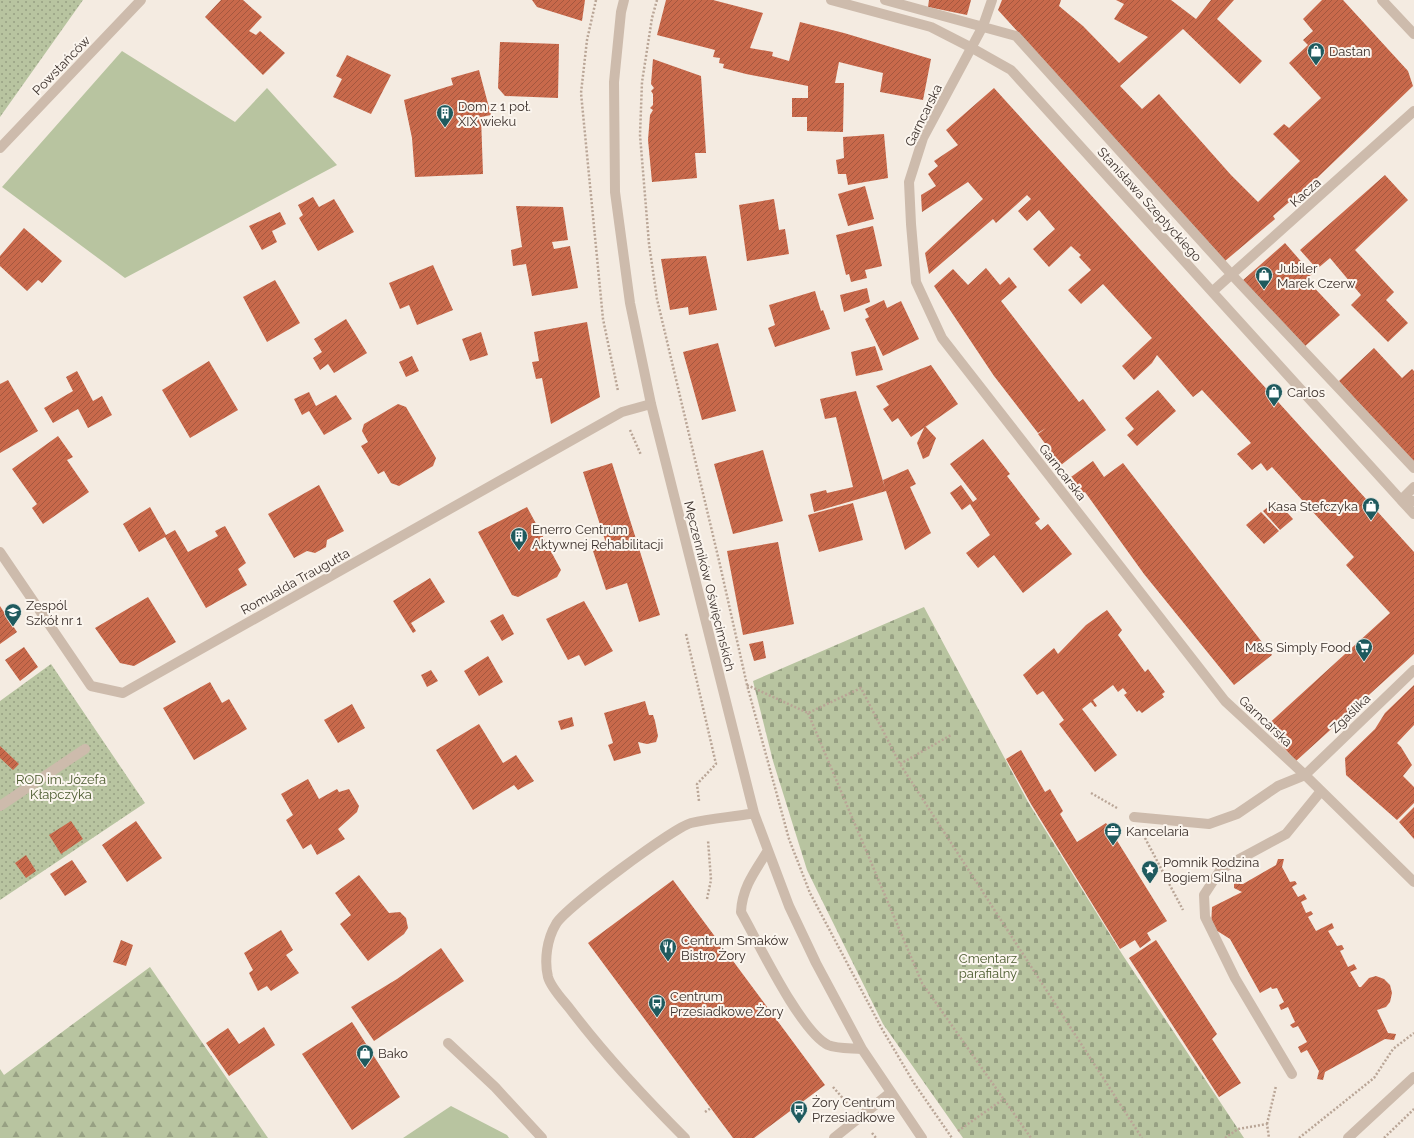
<svg xmlns="http://www.w3.org/2000/svg" width="1414" height="1138" font-family="Raleway,sans-serif">
  <style>
    .green { fill: #b8c4a0 }
    .forest { fill: url(#forest-firs) }
    .cemetery { fill: url(#cemetery-stones) }
    .garden { fill: url(#garden-dots) }
    .building { fill: url(#building-hatch) }
    .lines { fill: none; stroke-linecap: round; stroke-linejoin: round }
    .path { stroke: #b9a596; stroke-width: 2.5; stroke-dasharray: 2 2; stroke-linecap: butt }
    .minor { stroke: #cdbbac; stroke-width: 10 }
    .labels { text-anchor: middle; stroke-width: 4; stroke-linejoin: round; paint-order: stroke }
    .poi-label { font-size: 13px; fill: #3b302b; stroke: #fbf5ee; text-anchor: start }
    .street-label { font-size: 13px; fill: #3b302b; stroke: #fbf5ee }
    .park-label { font-size: 13px; fill: #4a5a2e; stroke: #fbf5ee }
  </style>
  <defs>
    <pattern id="forest-firs" width="22" height="20" patternUnits="userSpaceOnUse"><rect width="22" height="20" fill="#b8c4a0"/><path d="M5 1l3.5 6h-7zM16 11l3.5 6h-7z" fill="#97a083"/></pattern>
    <pattern id="cemetery-stones" width="16" height="16" patternUnits="userSpaceOnUse"><rect width="16" height="16" fill="#b8c4a0"/><path d="M2 7V4a2 2 0 0 1 4 0v3zM10 15v-3a2 2 0 0 1 4 0v3z" fill="#97a083"/></pattern>
    <pattern id="garden-dots" width="8" height="8" patternUnits="userSpaceOnUse"><rect width="8" height="8" fill="#b8c4a0"/><path d="M2 2h.1M6 6h.1" fill="none" stroke="#97a083" stroke-width="1.8" stroke-linecap="round"/></pattern>
    <pattern id="building-hatch" width="6" height="6" patternUnits="userSpaceOnUse"><rect width="6" height="6" fill="#c8694b"/><path d="M-1 1l2-2M0 6l6-6M5 7l2-2" fill="none" stroke="#a4573f"/></pattern>
  </defs>
  <rect width="100%" height="100%" fill="#f4ebe1"/>
  <!-- green -->
  <path class="green" d="M122 51 235 122 267 88 337 165 125 278 2 187Z
    M451 1106 507 1135 509 1138H403Z"/>
  <!-- forest -->
  <path class="forest" d="M150 967 268 1138H0V1069L4 1075Z"/>
  <!-- cemetery -->
  <path class="cemetery" d="M924 607 1028 802 1122 954 1244 1138H963L883 1024 807 870 773 761 753 681Z"/>
  <!-- garden -->
  <path class="garden" d="M0 0H83L0 117Z
    M51 664 145 803 0 900V701Z"/>
  <!-- building -->
  <path class="building" d="M221 0H243L262 17 249 31 256 35 260 31 285 53 263 75 205 17Z
    M532 0H585L582 21 537 7Z
    M666 0H713L763 13 750 48 773 52 772 56 789 61 800 22 844 33 931 59 923 100 880 92 883 73 839 62 835 83H844L843 132 807 131V117H792V98H808V86L746 74 723 68 724 64 719 63 720 58 713 57 715 50 657 35Z
    M929 0H971L967 15 928 7Z
    M1002 0H1061L1059 6 1083 26 1119 63 1148 37 1114 19 1124 4 1116 0H1171L1196 19 1211 0H1234L1217 19 1262 61 1240 84 1183 29 1120 86 1142 109 1159 94 1231 175 1258 202 1300 161 1273 134 1284 124 1289 128 1321 98 1289 63 1308 45 1303 40 1313 31 1303 19 1322 0H1343L1408 71 1413 86 1317 178 1273 216 1275 219 1225 261 998 10Z
    M500 42 559 44 558 98 505 96 498 88Z
    M347 55 391 75 371 114 333 97 342 79 336 76Z
    M653 59 701 76 706 153H695L697 178 652 182 648 140 650 115 653 110 650 108 653 105V94L651 91 654 88 651 84Z
    M479 70 491 115 481 117 483 174 415 177 412 138 404 100 453 85 451 78Z
    M994 88 1414 552V654L1296 761 1265 727 1390 613 1346 565 1354 557 1272 467 1267 471 1261 463 1252 470 1237 454 1251 443 1202 390 1193 397 1157 355 1152 363 1134 380 1122 366 1152 338 1103 284 1081 304 1068 290 1091 270 1079 257 1081 255 1071 246 1049 267 1033 249 1055 229 1039 210 1027 221 1018 211 1031 199 1027 195 996 223 993 219 929 274 925 253 983 199 968 182 922 212 921 195 936 186 928 174 938 166 934 161 958 145 946 130Z
    M884 134 888 178 848 185 846 174H838L836 160 844 158 843 137Z
    M1385 175 1408 200 1355 250 1394 292 1386 300 1408 323 1388 342 1351 305 1361 295 1330 258 1317 269 1300 250Z
    M865 186 874 219 848 226 838 194Z
    M313 197 319 207 334 199 354 232 318 251 299 218 303 215 298 205Z
    M774 199 779 230 785 229 789 254 747 261 739 205Z
    M516 206 563 207 568 240 552 242 554 249 570 246 578 288 532 296 526 264 513 266 511 250 522 247Z
    M280 212 286 224 272 231 277 242 262 250 249 226Z
    M873 226 882 266 865 270 867 278 851 282 849 274 846 275 836 235Z
    M24 228 62 261 42 283 38 280 27 291 0 266V256Z
    M1285 243 1312 274 1306 279 1340 315 1303 348 1242 281Z
    M706 256 717 310 689 315 688 307 670 310 661 259Z
    M433 265 453 310 417 325 409 305 400 309 389 283Z
    M986 268 1000 285 1009 277 1017 287 1001 301 1079 402 1083 399 1106 430 1061 465 1038 434 1046 428 1038 433 994 376 934 286 953 269 968 285Z
    M275 280 300 323 267 342 243 297Z
    M867 288 870 302 844 312 840 295Z
    M815 291 821 311 823 310 830 329 775 347 768 328 775 325 769 305Z
    M884 300 887 308 901 301 919 339 883 356 865 319 869 317 865 309Z
    M346 319 367 353 334 373 328 364 320 370 313 358 322 352 314 339Z
    M587 322 600 397 551 424 542 378 536 379 532 362 539 361 534 332Z
    M481 332 488 355 470 361 462 339Z
    M718 343 736 411 702 420 683 352Z
    M875 346 883 370 856 376 851 352Z
    M1374 348 1402 378 1412 369 1414 371V464L1339 381Z
    M412 356 419 371 406 377 399 362Z
    M209 361 238 410 190 438 162 390Z
    M931 365 958 404 911 437 898 418 892 422 883 409 889 405 876 386Z
    M77 371 93 401 102 396 112 415 88 428 78 409 53 423 44 408 73 391 66 377Z
    M8 380 38 431 0 453V384Z
    M1158 390 1176 411 1137 446 1127 435 1134 429 1125 418Z
    M856 391 885 488 883 480 908 469 916 484 910 487 931 533 905 550 886 491 814 512 810 494 826 490 827 493 853 487 836 417 825 419 820 399Z
    M309 392 316 406 336 395 352 419 324 435 309 411 302 415 294 399Z
    M398 404 406 407 436 458 433 466 399 486 391 483 384 471 378 474 361 446 368 442 362 431 364 424Z
    M925 426 936 438 929 456 923 459 917 443Z
    M58 436 73 457 67 460 89 492 43 524 32 508 37 504 12 469Z
    M983 439 1010 474 1007 476 1040 519 1035 523 1041 530 1048 524 1072 554 1023 593 994 555 978 568 966 553 990 535 970 504 962 510 950 493 961 485 973 502 977 499 950 464Z
    M763 450 783 521 733 534 714 464Z
    M1093 461 1104 477 1123 463 1272 655 1234 685 1144 574 1085 492 1083 493 1071 477Z
    M612 463 660 615 639 622 627 583 606 590 591 545 605 540 583 472Z
    M319 485 344 531 327 540 326 547 315 553 307 551 294 558 268 514Z
    M1276 500 1293 519 1280 530 1263 511Z
    M853 503 863 540 819 552 808 515Z
    M150 507 166 535 175 530 188 552 218 536 215 531 225 526 246 563 238 569 247 585 206 608 165 537 139 552 123 524Z
    M527 507 561 570 557 577 518 597 512 595 478 532Z
    M1261 512 1279 531 1264 544 1246 525Z
    M778 542 794 624 743 635 727 551Z
    M430 578 445 602 411 623 416 631 413 633 393 601Z
    M148 597 176 642 134 666 120 663 95 628Z
    M584 601 613 651 585 666 579 655 568 660 546 619Z
    M0 606 17 632 0 644Z
    M1107 610 1122 630 1118 635 1145 672 1148 669 1165 692 1162 694 1164 697 1142 713 1139 710 1137 712 1124 695 1127 693 1123 688 1118 692 1113 685 1093 700 1097 706 1095 707 1091 702 1082 709 1117 755 1095 772 1059 724 1064 720 1043 691 1037 695 1023 675 1054 648 1058 654 1086 625Z
    M503 614 514 634 502 641 490 621Z
    M763 641 766 658 754 661 749 644Z
    M24 647 38 667 20 681 5 660Z
    M488 656 503 682 479 696 464 671Z
    M431 670 438 681 427 687 421 675Z
    M210 682 222 703 229 699 247 729 194 760 163 708Z
    M1414 685V725L1397 743 1401 747 1412 765 1403 776 1414 787V803L1397 820 1346 775 1345 758 1375 729 1385 713Z
    M645 701 649 715H653L655 721 658 736 656 742 647 744 638 742 641 753 614 761 608 745 613 743 604 713Z
    M352 704 365 728 338 743 324 720Z
    M572 717 574 726 561 730 558 721Z
    M479 724 503 763 516 755 534 781 518 790 514 785 473 810 436 750Z
    M0 746 19 764 13 770 0 758Z
    M1021 750 1045 792 1050 789 1063 811 1060 814 1077 842 1106 823 1167 921 1147 933 1151 940 1140 948 1135 940 1120 949 1031 804 1006 759Z
    M308 779 319 799 337 789 339 792 349 789 359 806 357 812 338 829 345 839 317 855 311 844 303 849 286 820 293 815 281 794Z
    M1414 807V839L1399 822Z
    M71 821 83 839 61 854 49 835Z
    M136 821 162 858 127 882 102 845Z
    M26 855 36 871 26 878 15 863Z
    M1278 859H1284L1282 867 1290 882 1295 881 1297 884 1292 887 1298 897 1304 894 1307 899 1301 902 1306 913 1311 911 1313 914 1308 917 1316 931 1332 923 1334 928 1328 931 1337 946 1342 945 1344 949 1340 951 1348 967 1354 964 1357 969 1350 972 1359 987H1361L1369 978 1376 976 1384 979 1390 985 1392 993 1390 1002 1386 1007 1377 1010 1388 1033 1396 1034 1394 1040 1385 1039 1325 1072 1323 1080 1317 1079 1319 1071 1307 1050 1301 1053 1298 1047 1307 1042 1298 1026 1293 1028 1290 1025 1295 1022 1288 1007 1281 1010 1279 1005 1284 1002 1277 988 1272 989 1271 987 1260 993 1230 939 1211 927 1212 907 1242 892 1234 888V882L1243 884 1276 865Z
    M72 860 87 882 65 896 50 874Z
    M359 875 389 913 400 912 406 918 408 928 404 934 368 961 340 924 351 915 335 893Z
    M673 880 825 1085 754 1138H733L588 943Z
    M281 930 293 950 286 955 299 973 271 991 267 986 258 991 249 973 253 970 244 953Z
    M121 940 133 945 126 966 113 962Z
    M1156 940 1217 1034 1212 1039 1241 1083 1219 1097 1129 958Z
    M441 948 464 981 374 1041 351 1007 397 979Z
    M352 1022 400 1097 352 1130 302 1054Z
    M264 1027 275 1045 229 1076 206 1043 228 1028 239 1044Z"/>
  <g class="lines">
    <!-- path -->
    <path class="path" d="M596 0 587 40 581 93 603 319 618 391
      M657 0 652 18 642 82 640 135 649 244 657 299 720 565 747 685 789 839 810 893 882 1029 914 1083 952 1138
      M630 430 641 455
      M686 634 716 764 697 784 699 801
      M747 685 808 713 861 688 900 764 1142 1138
      M808 713 922 983 1031 1138
      M900 764 951 735
      M1091 793 1117 808
      M1145 838 1183 910
      M707 899 711 880 708 840
      M833 1087 847 1103
      M705 1112 711 1108
      M1267 1124 1276 1086
      M958 1131 1002 1100
      M872 1133 876 1138
      M1225 1138 1238 1129 1267 1124 1269 1138
      M1299 1138 1374 1078 1393 1049 1414 1033
      M1384 1138 1414 1109"/>
    <!-- minor -->
    <path class="minor" d="M624 0 621 12 614 82 615 192 630 303 651 404 754 813 789 906 816 963 862 1049 922 1138
      M831 0 931 27 972 48 1011 70 1401 500 1414 501
      M885 0 1016 36 1232 275 1414 468
      M992 0 983 26 923 138 909 182 911 224 916 282 942 338 1225 701 1305 775 1414 882
      M1382 0 1414 34
      M0 148 141 0
      M1213 291 1414 111
      M1414 487 1401 500 1414 514
      M0 552 91 686 123 693 622 412 651 404
      M0 806 85 749
      M1134 817 1209 824 1237 814 1278 786 1305 775 1414 670
      M767 852C755 871 742 888 741 912 758 942 800 1031 828 1045 837 1049 852 1048 862 1049
      M448 1043 495 1087 542 1138
      M1292 1074 1235 978 1211 929 1205 917 1204 895 1221 869 1286 834 1321 791
      M685 1138C645 1098 605 1055 570 1009 563 1000 551 988 548 977 544 960 547 939 556 924 565 908 673 828 691 823 712 818 734 817 754 813
      M834 1138 890 1093
      M1348 1138 1414 1077"/>
  </g>
  <!-- icons -->
  <defs>
    <g id="shop-pin" transform="scale(0.9)"><path d="M0 17L-7.5 6A9.5 9.5 0 1 1 7.5 6Z" fill="#1f5a5e" stroke="#fbf5ee"/><path d="M-5-2.5h2.3a2.7 3.5 0 0 1 5.4 0H5L5.5 6h-11ZM-1.5-2.5h3a1.5 2.3 0 0 0-3 0Z" fill="#fff"/></g>
    <g id="building-pin" transform="scale(0.9)"><path d="M0 17L-7.5 6A9.5 9.5 0 1 1 7.5 6Z" fill="#1f5a5e" stroke="#fbf5ee"/><path d="M-4-6H4V6H1V3H-1V6H-4ZM-2.5-4.3h1.7v1.8h-1.7ZM.8-4.3h1.7v1.8H.8ZM-2.5-1h1.7V.8h-1.7ZM.8-1h1.7V.8H.8Z" fill="#fff"/></g>
    <g id="school-pin" transform="scale(0.9)"><path d="M0 17L-7.5 6A9.5 9.5 0 1 1 7.5 6Z" fill="#1f5a5e" stroke="#fbf5ee"/><path d="M0-5L7-2L0 1L-7-2ZM-4 1L0 2.5L4 1V4Q0 6-4 4Z" fill="#fff"/></g>
    <g id="supermarket-pin" transform="scale(0.9)"><path d="M0 17L-7.5 6A9.5 9.5 0 1 1 7.5 6Z" fill="#1f5a5e" stroke="#fbf5ee"/><path d="M-6-5.5h2.5l.6 2H6L4.5 2H-2.5L-4.4-4H-6ZM-1.5 3.2a1.3 1.3 0 1 0 .1 0ZM3 3.2a1.3 1.3 0 1 0 .1 0Z" fill="#fff"/></g>
    <g id="office-pin" transform="scale(0.9)"><path d="M0 17L-7.5 6A9.5 9.5 0 1 1 7.5 6Z" fill="#1f5a5e" stroke="#fbf5ee"/><path d="M-6-3h4V-5.5h4V-3h4V5H-6ZM-1-4.5V-3h2v-1.5ZM-6 0V1H6V0Z" fill="#fff"/></g>
    <g id="sight-pin" transform="scale(0.9)"><path d="M0 17L-7.5 6A9.5 9.5 0 1 1 7.5 6Z" fill="#1f5a5e" stroke="#fbf5ee"/><path d="M0-6L1.8-2.2L6-1.7L2.9 1.2L3.7 5.4L0 3.3L-3.7 5.4L-2.9 1.2L-6-1.7L-1.8-2.2Z" fill="#fff"/></g>
    <g id="restaurant-pin" transform="scale(0.9)"><path d="M0 17L-7.5 6A9.5 9.5 0 1 1 7.5 6Z" fill="#1f5a5e" stroke="#fbf5ee"/><path d="M-5-6h1v4h1v-4h1v4h1v-4h1v5L-1.5 .5V6h-2V.5L-5-1ZM5-6V6H3V1.5H1.5Q1.5-4 5-6Z" fill="#fff"/></g>
    <g id="bus-pin" transform="scale(0.9)"><path d="M0 17L-7.5 6A9.5 9.5 0 1 1 7.5 6Z" fill="#1f5a5e" stroke="#fbf5ee"/><path d="M-5-6H5V4H4V6H2V4H-2V6H-4V4H-5ZM-3.5-4V0h7V-4ZM-3.5 1.2v1.5H-2V1.2ZM2 1.2v1.5H3.5V1.2Z" fill="#fff"/></g>
  </defs>
  <g fill-rule="evenodd">
    <use href="#shop-pin" x="1316" y="51"/>
    <use href="#building-pin" x="445" y="113"/>
    <use href="#shop-pin" x="1264" y="275"/>
    <use href="#shop-pin" x="1274" y="392"/>
    <use href="#shop-pin" x="1371" y="506"/>
    <use href="#building-pin" x="519" y="536"/>
    <use href="#school-pin" x="13" y="612"/>
    <use href="#supermarket-pin" x="1364" y="647"/>
    <use href="#office-pin" x="1113" y="831"/>
    <use href="#sight-pin" x="1150" y="869"/>
    <use href="#restaurant-pin" x="668" y="947"/>
    <use href="#bus-pin" x="657" y="1003"/>
    <use href="#shop-pin" x="365" y="1053"/>
    <use href="#bus-pin" x="799" y="1109"/>
  </g>
  <g class="labels">
    <!-- poi labels -->
    <g class="poi-label">
      <text x="1329" y="56">Dastan</text>
      <text x="458" y="111">Dom z 1 poł.<tspan x="458" dy="15">XIX wieku</tspan></text>
      <text x="1277" y="273">Jubiler<tspan x="1277" dy="15">Marek Czerw</tspan></text>
      <text x="1287" y="397">Carlos</text>
      <text x="1358" y="511" text-anchor="end">Kasa Stefczyka</text>
      <text x="532" y="534">Enerro Centrum<tspan x="532" dy="15">Aktywnej Rehabilitacji</tspan></text>
      <text x="26" y="610">Zespól<tspan x="26" dy="15">Szkół nr 1</tspan></text>
      <text x="1351" y="652" text-anchor="end">M&amp;S Simply Food</text>
      <text x="1126" y="836">Kancelaria</text>
      <text x="1163" y="867">Pomnik Rodzina<tspan x="1163" dy="15">Bogiem Silna</tspan></text>
      <text x="681" y="945">Centrum Smaków<tspan x="681" dy="15">Bistro Żory</tspan></text>
      <text x="670" y="1001">Centrum<tspan x="670" dy="15">Przesiadkowe Żory</tspan></text>
      <text x="378" y="1058">Bako</text>
      <text x="812" y="1107">Żory Centrum<tspan x="812" dy="15">Przesiadkowe</tspan></text>
    </g>
    <!-- street labels -->
    <g class="street-label">
      <text transform="translate(61 65) rotate(-46)" y="5">Powstańców</text>
      <text transform="translate(923 115) rotate(-64)" y="5">Garncarska</text>
      <text transform="translate(1305 192) rotate(-42)" y="5">Kacza</text>
      <text transform="translate(1150 204) rotate(48)" y="5">Stanisława Szeptyckiego</text>
      <text transform="translate(1063 472) rotate(52)" y="5">Garncarska</text>
      <text transform="translate(295 581) rotate(-29)" y="5">Romualda Traugutta</text>
      <text transform="translate(710 586) rotate(76)" y="5">Męczenników Oświęcimskich</text>
      <text transform="translate(1350 713) rotate(-44)" y="5">Zgaślika</text>
      <text transform="translate(1266 721) rotate(43)" y="5">Garncarska</text>
    </g>
    <!-- park labels -->
    <g class="park-label">
      <text x="61" y="784">ROD im. Józefa<tspan x="61" dy="15">Kłapczyka</tspan></text>
      <text x="988" y="963">Cmentarz<tspan x="988" dy="15">parafialny</tspan></text>
    </g>
  </g>
</svg>
